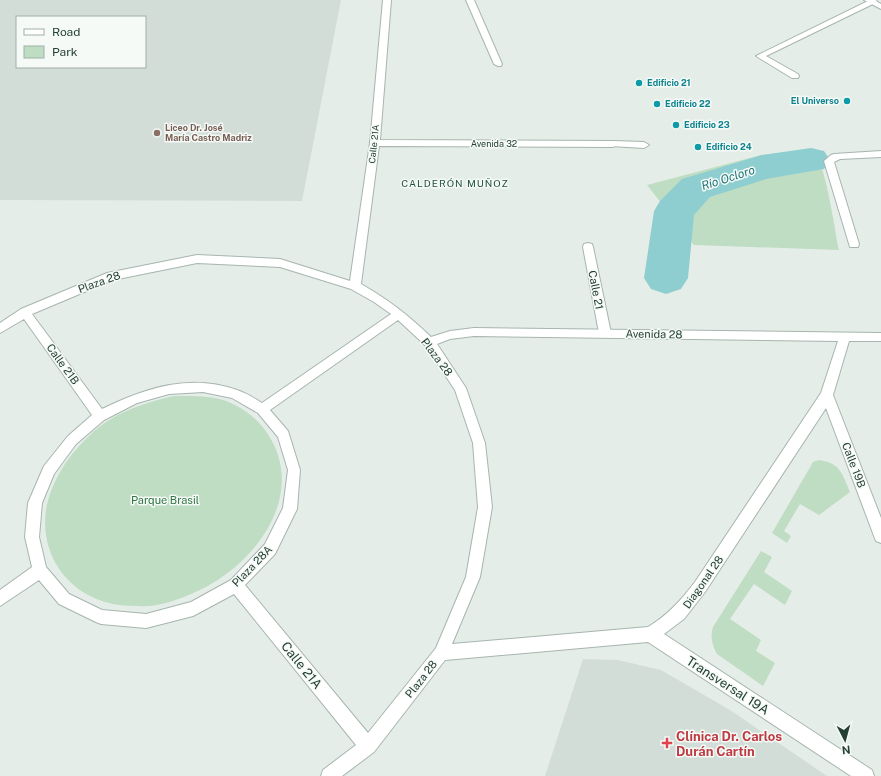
<svg xmlns="http://www.w3.org/2000/svg" width="881" height="776" font-family="'Public Sans',sans-serif">
  <style>
    .built { fill: #d3ddd7; fill-rule: evenodd }
    .green { fill: #bfddc3 }
    .lines { fill: none; stroke-linecap: round; stroke-linejoin: round }
    .river { fill: #8fced0; fill-rule: evenodd }
    .lane-casing { stroke: #a7b5ae; stroke-width: 2 }
    .street-casing { stroke: #a7b5ae; stroke-width: 2 }
    .secondary-casing { stroke: #a3b9af; stroke-width: 2 }
    .lane { fill: #fff; fill-rule: evenodd }
    .street { fill: #fff; fill-rule: evenodd }
    .secondary { fill: #fff; fill-rule: evenodd }
    .culture-dot { fill: #0f9aa8; stroke: #f5faf7; stroke-width: 1.5 }
    .education-dot { fill: #8d6e63; stroke: #f5faf7; stroke-width: 1.5 }
    .health-dot { fill: #e0444e; stroke: #f5faf7; stroke-width: 1.5 }
    .labels { text-anchor: middle; stroke-width: 3; stroke-linejoin: round; paint-order: stroke }
    .far-culture-label { font-size: 9px; font-weight: bold; fill: #0d838f; stroke: #f5faf7; text-anchor: start }
    .far-education-label { font-size: 9px; font-weight: bold; fill: #785e54; stroke: #f5faf7; text-anchor: start }
    .far-street-label { font-size: 9px; fill: #243f34; stroke: #f5faf7 }
    .far-neighbourhood-label { font-size: 10px; letter-spacing: 1px; fill: #21503f; stroke: #f5faf7 }
    .street-label { font-size: 11px; fill: #243f34; stroke: #f5faf7 }
    .park-label { font-size: 11px; fill: #307442; stroke: #f5faf7 }
    .water-label { font-size: 12px; font-style: italic; fill: #207579; stroke: #f5faf7 }
    .near-street-label { font-size: 13px; fill: #243f34; stroke: #f5faf7 }
    .near-health-label { font-size: 13px; font-weight: bold; fill: #be3a42; stroke: #f5faf7; text-anchor: start }
  </style>
  <rect width="100%" height="100%" fill="#e5ede8"/>
  <!-- built -->
  <path class="built" d="M0 0H341L302 201 0 200ZM17 17H145V67H17Z
    M583 659 618 660 661 670 730 710 827 776H545Z"/>
  <!-- green -->
  <path class="green" d="M812 149C825 158 835 231 839 250L694 245 647 185 761 155Z
    M174 396C192 396 212 395 229 402 249 411 265 425 274 445 303 507 246 572 191 594 175 601 155 608 137 606 127 606 115 605 105 602 54 587 31 532 54 484 62 466 74 450 89 436 112 413 143 403 174 396Z
    M819 460C841 463 842 474 850 492L819 515 800 504 784 531 791 536 787 543 772 533 813 462Z
    M761 551 772 557 764 572 792 591 785 605 754 584 730 619 761 640 756 651 775 663 763 686 717 654C712 645 710 637 713 627Z"/>
  <g class="lines">
    <!-- river -->
    <path class="river" d="M811 148 824 151 830 160 824 169 766 179 710 197 694 215 688 278 681 289 666 294 651 289 644 278 654 211 660 201 682 179 762 155Z"/>
    <!-- lane casing -->
    <g class="lane-casing">
      <path id="lane" d="M466 0H474L502 64 501 66H498L494 64Z
        M870 0H876L877 2 766 56 798 74 799 76 798 78H792L756 56Z
        M613 141 644 142 649 145 644 148 610 146 608 144Z
        M881 151V157L840 159 834 162 859 244 858 247H850L824 161 831 155 834 154Z
        M588 243 592 244 593 247 611 333 609 336 605 337 601 336 599 333 583 247 584 244Z"/>
    </g>
    <!-- street casing -->
    <g class="street-casing">
      <path id="street" d="M383 0H391L380 140 613 141 618 144 613 147 379 146 361 284C389 300 408 315 431 337L450 331 474 328 881 333V341H849L833 395 881 518V543L876 541 874 536 826 408 705 592 684 619 664 634 872 770 874 776H851L648 642 445 660 374 752 342 776H321L323 770 356 745 234 594 193 616 146 628 101 624 96 622 59 604 39 580 0 606V590L32 567 25 537 28 503 44 466 68 436 92 415 24 319 0 333V323L21 309 107 273 197 255 280 259 350 281 370 143ZM197 263 280 267 351 289 374 302 391 314 262 403C254 398 246 393 237 390 190 373 145 388 102 409L32 314 113 280ZM398 320 425 345 455 390 473 443 478 507 466 577 436 648 368 733 245 585 275 554 297 509 300 470 288 431 270 410ZM474 336 838 341 821 393 695 582C681 600 668 615 648 627L452 644 480 577 492 507 485 443 466 388 437 344 450 339ZM203 392 232 398 258 413 278 437 288 470 283 508 265 544 231 580 191 602 146 614 102 610 69 594 46 567 39 537 42 503 54 474 76 444 104 420 137 403 169 394Z"/>
    </g>
    <!-- secondary casing -->
    <g class="secondary-casing">
      <path id="secondary" d="M864 0H874L881 4V9Z"/>
    </g>
    <!-- lane -->
    <use href="#lane" class="lane"/>
    <!-- street -->
    <use href="#street" class="street"/>
    <!-- secondary -->
    <use href="#secondary" class="secondary"/>
  </g>
  <!-- markers -->
  <g class="culture-dot">
    <circle cx="639" cy="83" r="4"/>
    <circle cx="847" cy="101" r="4"/>
    <circle cx="657" cy="104" r="4"/>
    <circle cx="676" cy="125" r="4"/>
    <circle cx="698" cy="147" r="4"/>
  </g>
  <circle class="education-dot" cx="157" cy="133" r="4"/>
  <path class="health-dot" d="M665 737h4v4h4v4h-4v4h-4v-4h-4v-4h4z"/>
  <g class="labels">
    <!-- far-culture labels -->
    <g class="far-culture-label">
      <text x="647" y="86">Edificio 21</text>
      <text x="839" y="104" text-anchor="end">El Universo</text>
      <text x="665" y="107">Edificio 22</text>
      <text x="684" y="128">Edificio 23</text>
      <text x="706" y="150">Edificio 24</text>
    </g>
    <!-- far-education labels -->
    <g class="far-education-label">
      <text x="165" y="131">Liceo Dr. José<tspan x="165" dy="10">María Castro Madriz</tspan></text>
    </g>
    <!-- far-street labels -->
    <g class="far-street-label">
      <text transform="translate(374 144) rotate(-84)" y="3">Calle 21A</text>
      <text x="494" y="147">Avenida 32</text>
    </g>
    <!-- far-neighbourhood labels -->
    <g class="far-neighbourhood-label">
      <text x="455" y="187">CALDERÓN MUÑOZ</text>
    </g>
    <!-- street labels -->
    <g class="street-label">
      <text transform="translate(99 282) rotate(-20)" y="4">Plaza 28</text>
      <text transform="translate(596 290) rotate(79)" y="4">Calle 21</text>
      <text transform="translate(654 334) rotate(1)" y="4">Avenida 28</text>
      <text transform="translate(437 357) rotate(53)" y="4">Plaza 28</text>
      <text transform="translate(63 364) rotate(54)" y="4">Calle 21B</text>
      <text transform="translate(854 465) rotate(69)" y="4">Calle 19B</text>
      <text transform="translate(252 566) rotate(-46)" y="4">Plaza 28A</text>
      <text transform="translate(703 582) rotate(-55)" y="4">Diagonal 28</text>
      <text transform="translate(421 679) rotate(-52)" y="4">Plaza 28</text>
    </g>
    <!-- park labels -->
    <g class="park-label">
      <text x="165" y="504">Parque Brasil</text>
    </g>
    <!-- water labels -->
    <g class="water-label">
      <text transform="translate(728 178) rotate(-18)" y="4">Río Ocloro</text>
    </g>
    <!-- near-street labels -->
    <g class="near-street-label">
      <text transform="translate(302 665) rotate(51)" y="5">Calle 21A</text>
      <text transform="translate(728 685) rotate(33)" y="5">Transversal 19A</text>
    </g>
    <!-- near-health labels -->
    <g class="near-health-label">
      <text x="676" y="741">Clínica Dr. Carlos<tspan x="676" dy="15">Durán Cartín</tspan></text>
    </g>
  </g>
  <!-- legend -->
  <rect x="16" y="16" width="130" height="52" fill="#f5faf7" stroke="#a1afa9"/>
  <rect x="24" y="29" width="20" height="6" fill="#ffffff" stroke="#a1afa9"/>
  <text x="52" y="36" font-size="12" fill="#243f34">Road</text>
  <rect x="24" y="46" width="20" height="12" fill="#bfddc3" stroke="#a1afa9"/>
  <text x="52" y="56" font-size="12" fill="#243f34">Park</text>
  <!-- north arrow -->
  <g transform="translate(845 740) rotate(174)" stroke="#f5faf7" stroke-width="3" paint-order="stroke">
  <path d="M0-3L7 15L0 10L-7 15Z" fill="#243f34"/>
  <text y="-6" font-size="11" font-weight="bold" text-anchor="middle" fill="#243f34">N</text>
  </g>
</svg>
